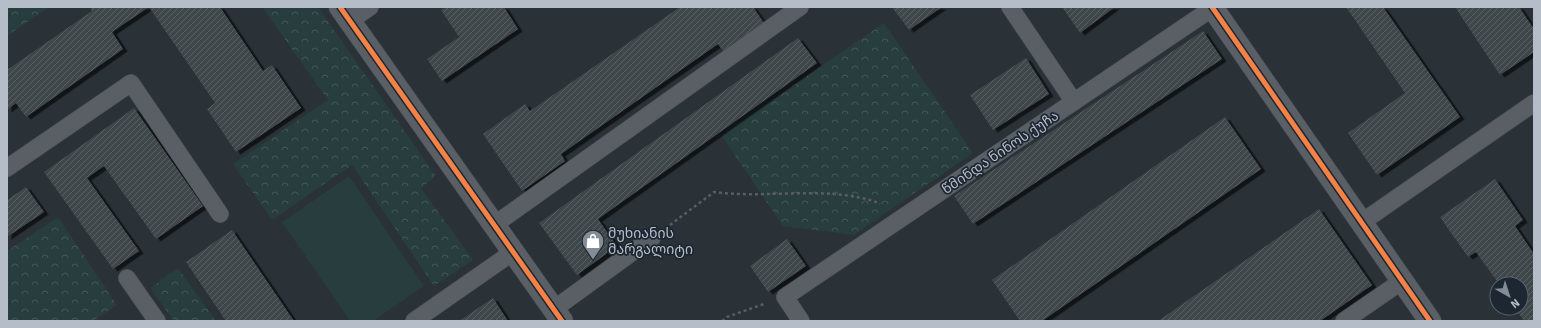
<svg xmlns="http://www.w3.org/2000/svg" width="1541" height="328" font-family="Signika,'Noto Sans Georgian',sans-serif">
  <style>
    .forest { fill: url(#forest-crowns) }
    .garden { fill: #273d3e }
    .building { fill: url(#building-hatch); filter: url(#shadow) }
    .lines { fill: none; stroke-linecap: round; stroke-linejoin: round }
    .service-casing { stroke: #484d52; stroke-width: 18 }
    .minor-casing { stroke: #484d52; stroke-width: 23 }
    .path { stroke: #585e62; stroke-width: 2.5; stroke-dasharray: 3 3; stroke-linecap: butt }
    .service { stroke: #5a5e65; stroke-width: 17 }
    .minor { stroke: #5a5e65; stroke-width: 22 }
    .cycleway-casing { stroke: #1d2732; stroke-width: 8 }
    .cycleway { stroke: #f48246; stroke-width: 5 }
    .labels { text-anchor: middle; stroke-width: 3.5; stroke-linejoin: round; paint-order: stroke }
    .street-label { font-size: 14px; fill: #b4bdc8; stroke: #1d2732 }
    .poi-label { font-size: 14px; fill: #b4bdc8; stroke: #1d2732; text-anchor: start }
  </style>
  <defs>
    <pattern id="forest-crowns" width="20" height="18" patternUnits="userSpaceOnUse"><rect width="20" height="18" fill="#273d3e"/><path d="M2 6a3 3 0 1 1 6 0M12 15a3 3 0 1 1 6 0" fill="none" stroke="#445758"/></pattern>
    <pattern id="building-hatch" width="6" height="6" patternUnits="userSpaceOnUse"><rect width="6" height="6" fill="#41464c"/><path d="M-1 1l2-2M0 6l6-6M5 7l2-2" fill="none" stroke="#5a5f64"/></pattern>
    <filter id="shadow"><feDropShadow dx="4.5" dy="2.5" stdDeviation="0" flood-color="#0009"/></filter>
  </defs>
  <rect width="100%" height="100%" fill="#2a3137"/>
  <!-- forest -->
  <path class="forest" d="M7 7H49L7 36Z
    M262 7H318L436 176 421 188 473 260 434 286 352 165 272 220 233 164 328 100Z
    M884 23 973 153 854 235 783 226 721 135Z
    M58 217 117 305 96 319V321H7V251Z
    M178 268 216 321H174L150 288Z"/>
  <!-- garden -->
  <path class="garden" d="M349 176 424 286 373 321H350L282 222Z"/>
  <!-- building -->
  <path class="building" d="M90 7H220L263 71 272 65 301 108 236 152 207 109 215 103 149 7 112 32 123 49 26 117 16 103 7 110V70L92 11Z
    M446 7H504L518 29 442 81 427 59 459 37 441 10Z
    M680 7H753L764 23 723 51 718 44 561 154 565 161 522 191 483 134 525 104 530 111Z
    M892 7H942L909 30Z
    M1062 7H1115L1080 33Z
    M1346 7H1383L1460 117 1377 175 1348 133 1405 93Z
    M1455 7H1519L1534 29V52L1500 75Z
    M1203 31 1222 59 973 224 954 196Z
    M798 38 817 63 598 219 617 246 577 275 539 223Z
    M1026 58 1049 94 993 130 970 95Z
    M134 108 203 206 156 239 104 166 87 178 139 251 113 269 44 172Z
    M1225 117 1261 169 1042 321H1020L992 280Z
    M1495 179 1523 220 1515 226 1534 254V321H1524L1515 308H1521V284H1499L1476 252 1468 257 1440 217Z
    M26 187 44 212 7 237V200Z
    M1319 209 1372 285 1320 321H1158Z
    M232 230 294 321H226L186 262Z
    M787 239 806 266 768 292 750 266Z
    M493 298 508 321H459Z"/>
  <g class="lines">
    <!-- service casing -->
    <g class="service-casing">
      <path id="service" d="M1010 7 1074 102
        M350 21 370 7
        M7 168 131 83 220 214
        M1362 222 1534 103
        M494 225 800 7
        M127 278 157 321
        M554 309 652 238
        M414 321 513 252
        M801 321 785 297 1214 7
        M1344 321 1402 281"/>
    </g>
    <!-- minor casing -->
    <g class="minor-casing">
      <path id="minor" d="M340 7 562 321
        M1212 7 1430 321"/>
    </g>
    <!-- path -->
    <path class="path" d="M670 225 714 192C759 198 806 189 851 196 861 198 871 199 880 204
      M722 321 727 317 764 304"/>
    <!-- service -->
    <use href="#service" class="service"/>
    <!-- minor -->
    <use href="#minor" class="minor"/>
    <!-- cycleway casing -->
    <g class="cycleway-casing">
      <path id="cycleway" d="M340 7 562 321
        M1212 7 1430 321"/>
    </g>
    <!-- cycleway -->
    <use href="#cycleway" class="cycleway"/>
  </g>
  <!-- icons -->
  <defs>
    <g id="shop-pin" transform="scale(1.15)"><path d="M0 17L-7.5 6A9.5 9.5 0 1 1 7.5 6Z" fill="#848c95" stroke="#1d2732"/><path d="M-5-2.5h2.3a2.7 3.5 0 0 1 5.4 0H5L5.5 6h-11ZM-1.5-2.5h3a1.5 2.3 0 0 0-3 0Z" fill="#fff"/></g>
  </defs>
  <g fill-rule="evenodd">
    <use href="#shop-pin" x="593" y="241"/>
  </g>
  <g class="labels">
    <!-- street labels -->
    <g class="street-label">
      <text transform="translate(1000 152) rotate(-34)" y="5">წმინდა ნინოს ქუჩა</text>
    </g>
    <!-- poi labels -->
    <g class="poi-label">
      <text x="608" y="238">მუხიანის<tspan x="608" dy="16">მარგალიტი</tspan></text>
    </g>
  </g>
  <!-- border -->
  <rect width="1541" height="328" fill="none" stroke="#b4bdc8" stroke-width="16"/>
  <!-- north arrow -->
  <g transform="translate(1509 296) rotate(141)"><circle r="19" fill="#1d2732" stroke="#59636e"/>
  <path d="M0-3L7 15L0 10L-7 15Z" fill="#848c95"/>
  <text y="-6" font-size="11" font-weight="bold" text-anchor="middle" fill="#b4bdc8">N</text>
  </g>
</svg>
